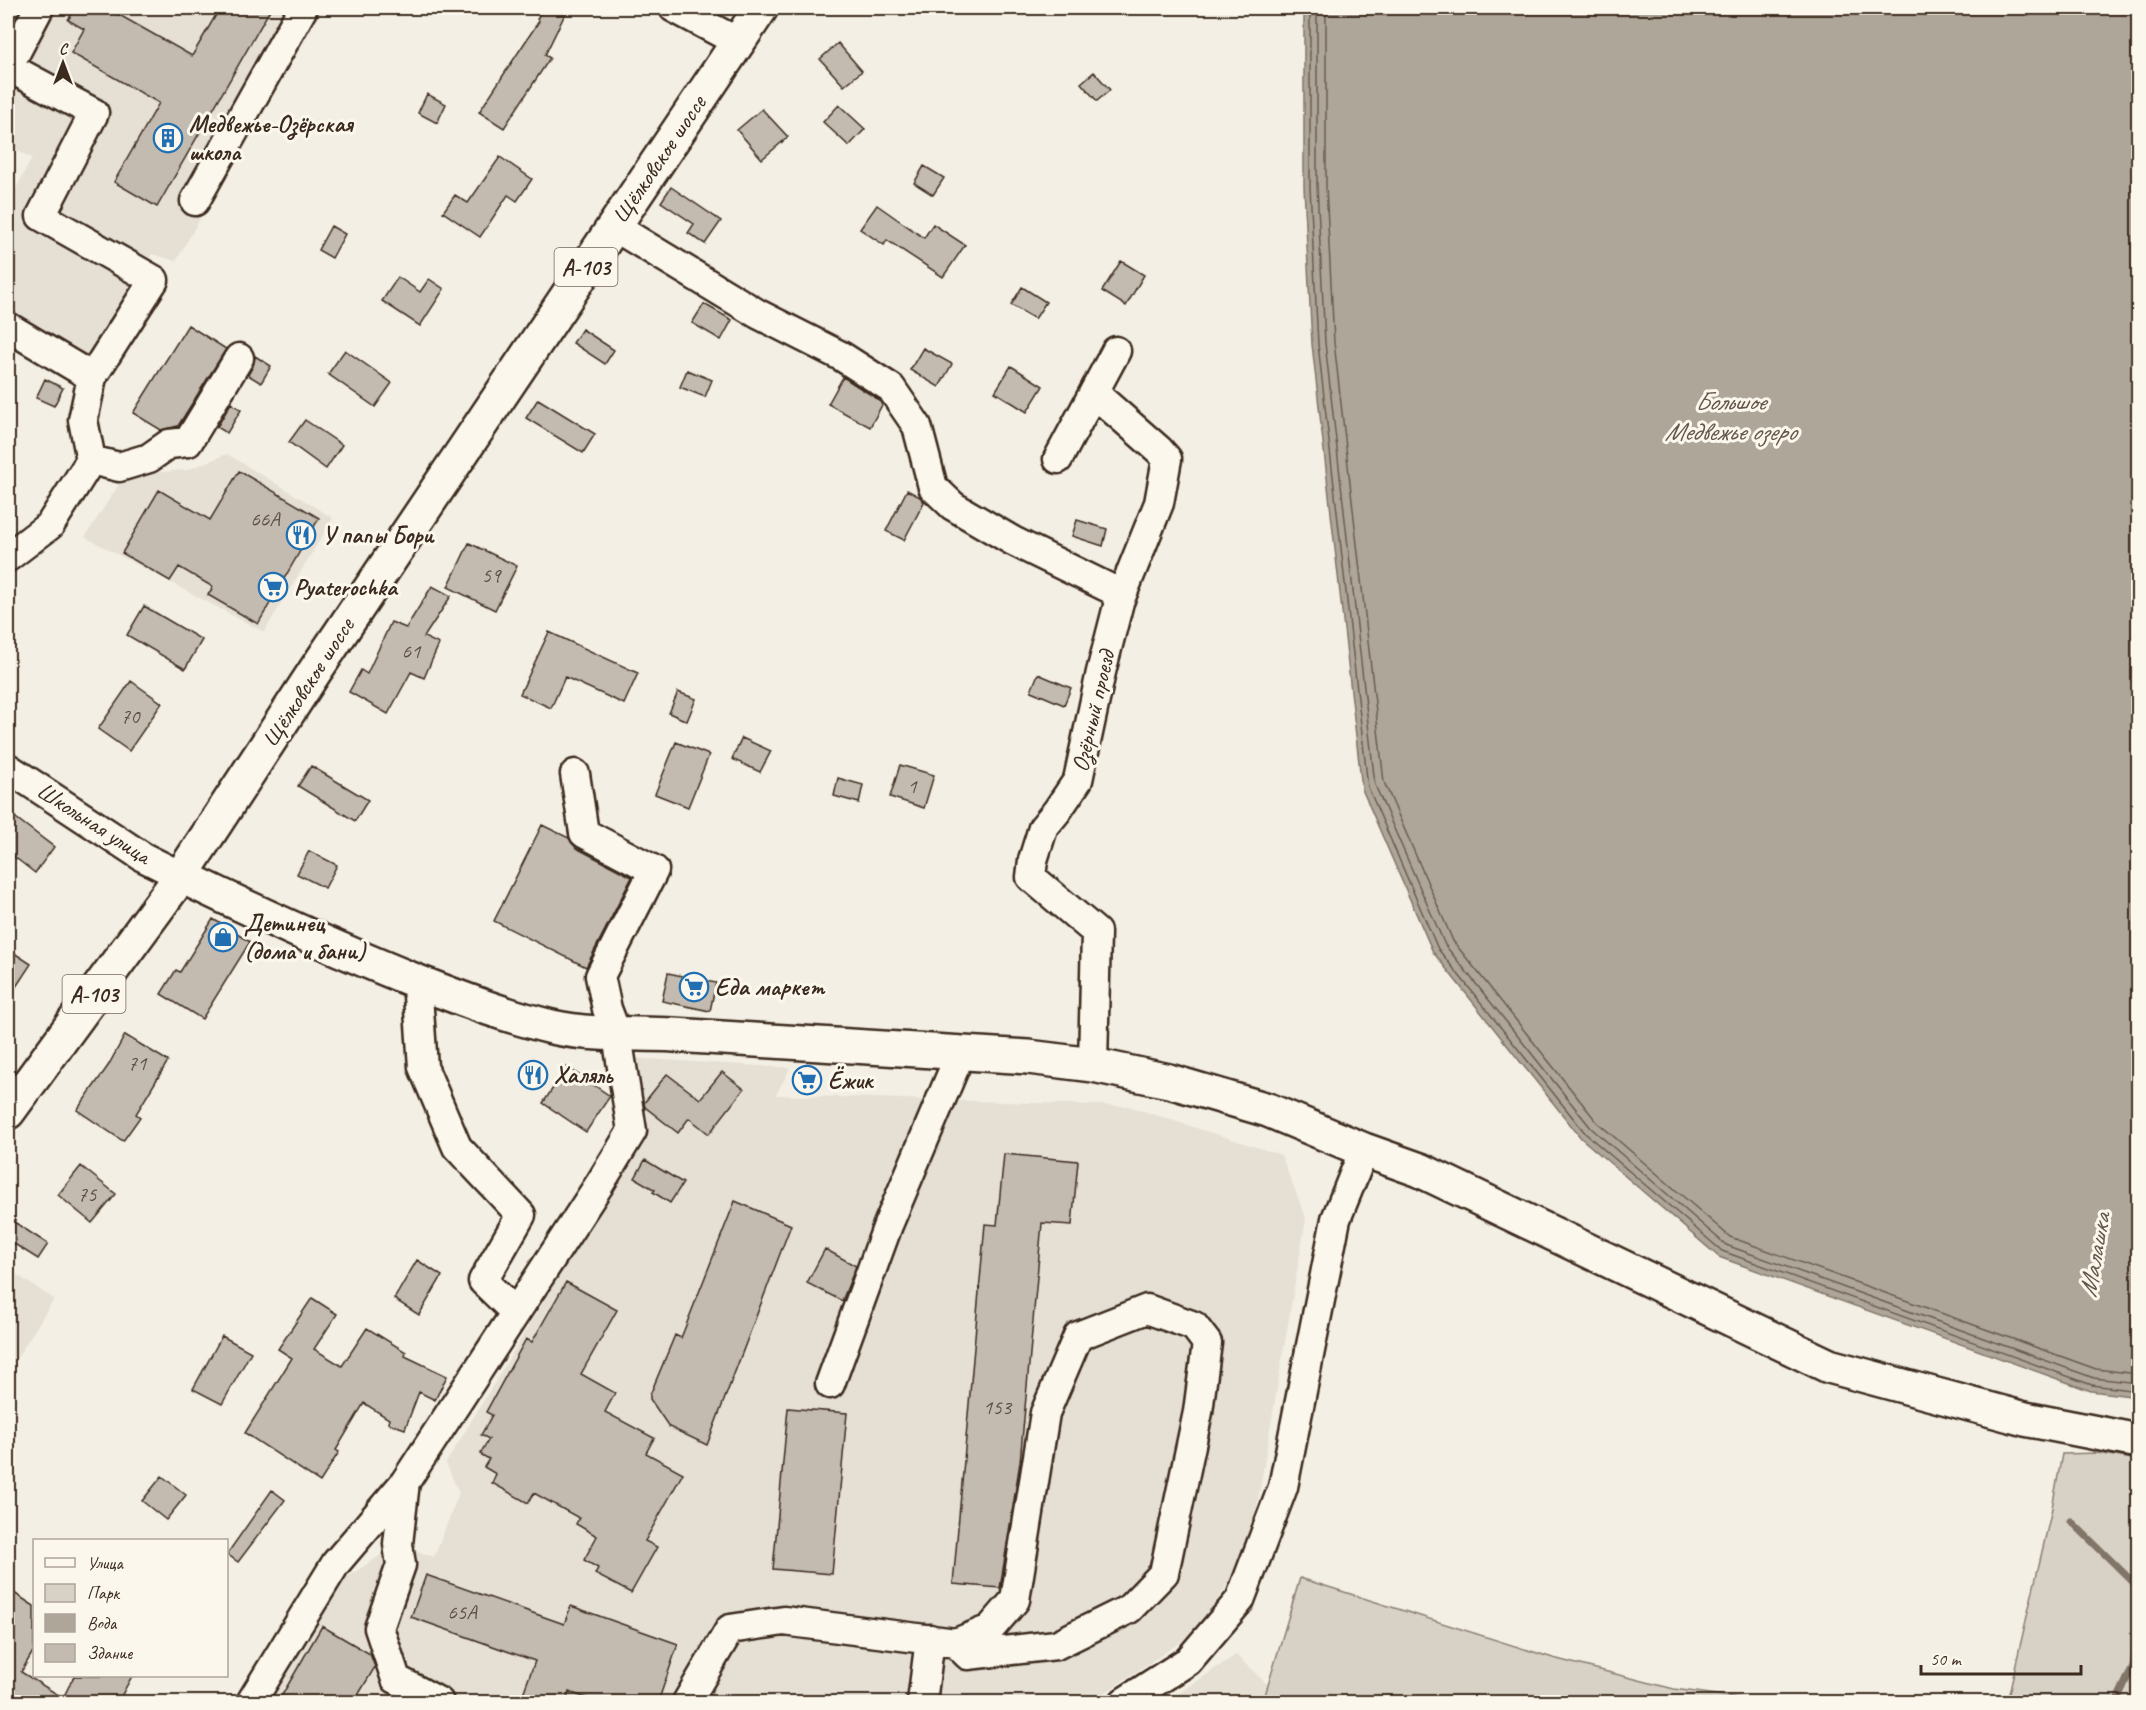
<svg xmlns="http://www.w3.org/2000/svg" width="2146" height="1710" font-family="Caveat,sans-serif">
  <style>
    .built { fill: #e5dfd4 }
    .green { fill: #d8d1c6; stroke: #8a7e72; stroke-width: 1.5 }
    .water { fill: #afa69a; stroke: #817468; stroke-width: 1.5 }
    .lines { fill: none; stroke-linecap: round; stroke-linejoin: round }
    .shore { stroke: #695c50; stroke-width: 1.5 }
    .stream { stroke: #817468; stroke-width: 7 }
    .building { fill: #c3bbb0; stroke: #3b2a1e; stroke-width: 1.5 }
    .minor-casing { stroke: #3b2a1e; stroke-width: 33 }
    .major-casing { stroke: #3b2a1e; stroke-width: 38 }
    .minor { stroke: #fbf7ec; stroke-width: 28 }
    .major { stroke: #fbf7ec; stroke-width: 33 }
    .labels { text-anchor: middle; stroke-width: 6; stroke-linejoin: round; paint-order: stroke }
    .number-label { font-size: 21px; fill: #5d4e42 }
    .shield { fill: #fbf7ec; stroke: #75685c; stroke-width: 1.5 }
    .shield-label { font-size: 22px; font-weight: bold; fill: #3b2a1e }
    .poi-label { font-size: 24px; font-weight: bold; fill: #3b2a1e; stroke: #fbf7ec; text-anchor: start }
    .street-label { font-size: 24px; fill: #3b2a1e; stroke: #fbf7ec }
    .water-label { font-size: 26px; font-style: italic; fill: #645549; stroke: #fbf7ec }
  </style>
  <rect width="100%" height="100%" fill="#f3efe4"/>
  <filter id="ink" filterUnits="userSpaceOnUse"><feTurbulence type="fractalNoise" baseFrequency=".0167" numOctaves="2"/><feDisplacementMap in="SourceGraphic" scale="12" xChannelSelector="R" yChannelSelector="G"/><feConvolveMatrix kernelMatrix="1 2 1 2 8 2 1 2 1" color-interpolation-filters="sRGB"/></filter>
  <g filter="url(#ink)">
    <!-- built -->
    <path class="built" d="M8 8H324L245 139 176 261 152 254 88 358 8 309V204L32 158 8 146Z
      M227 454 333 518 264 632 85 537 125 475 187 470Z
      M631 1058 790 1068 776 1095 1127 1106 1281 1155 1306 1218 1250 1547 1200 1629 1091 1702H269L338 1583 398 1544 434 1557 459 1493 446 1463 645 1133Z
      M8 1269 54 1299 8 1372Z
      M1236 1655 1268 1685 1263 1702H1166Z"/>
    <!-- green -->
    <path class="green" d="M2098 1453 2138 1460V1702H2007L2051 1513 2062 1454Z
      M1300 1578 1553 1658 1674 1689 1768 1702H1263Z"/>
    <!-- water -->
    <path class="water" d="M1304 8H2138V1397L2091 1391 1719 1257 1581 1138 1433 952 1362 789 1312 344 1304 187Z"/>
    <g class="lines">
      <!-- shore -->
      <path class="shore" d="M1310 8V187L1318 344 1368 787 1438 949 1586 1134 1722 1251 2092 1385 2138 1391
        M1317 8V186L1325 343 1375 785 1445 945 1591 1128 1726 1245 2094 1378 2138 1383
        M1326 8V186L1334 342 1384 782 1453 941 1597 1122 1730 1237 2096 1369 2138 1374"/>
      <!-- stream -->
      <path class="stream" d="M2071 1521 2138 1587
        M2116 1702 2133 1666 2138 1632"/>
    </g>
    <!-- building -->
    <path class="building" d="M75 8H107L192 56 220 8H271L157 207 114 182 159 103 71 53 84 29 68 20Z
      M543 8H568L545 55 550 58 504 128 479 112 539 21 537 19Z
      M838 43 862 71 844 86 820 59Z
      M1094 72 1110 90 1097 101 1081 83Z
      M427 94 446 104 437 123 418 113Z
      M839 105 865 129 849 146 823 122Z
      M762 109 788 137 762 159 737 130Z
      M500 157 532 179 517 201 508 195 480 237 443 212 455 195 468 203Z
      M924 166 944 178 933 195 914 183Z
      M671 187 721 221 705 244 688 233 694 224 661 202Z
      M877 205 924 238 933 224 965 245 943 277 887 240 884 245 860 229Z
      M331 226 345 234 332 258 318 250Z
      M1121 261 1144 275 1126 306 1102 291Z
      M398 277 420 292 429 279 444 289 420 326 382 301Z
      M1022 287 1046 302 1035 319 1011 305Z
      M704 304 732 320 721 340 692 323Z
      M188 325 226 349 178 426 161 430 133 413Z
      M582 329 614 350 605 364 573 343Z
      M923 348 952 364 939 387 910 370Z
      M345 350 392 383 375 407 328 374Z
      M255 356 271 366 261 383 248 375 253 366Z
      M1011 366 1043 386 1027 412 995 392Z
      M687 370 712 380 705 397 680 387Z
      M843 377 879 400 882 405 870 427 828 404Z
      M45 379 63 388 54 406 36 398Z
      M538 399 595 434 583 453 526 418Z
      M231 403 241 410 227 433 217 427Z
      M305 420 342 445 326 469 289 442Z
      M239 471 319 518 258 624 208 595 213 587 179 567 170 581 122 553 159 490 210 520Z
      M907 490 920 497 924 502 904 540 886 531Z
      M1077 520 1107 529 1103 546 1072 536Z
      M469 543 517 566 495 610 448 587Z
      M432 586 451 596 424 637 439 644 424 678 411 672 388 714 349 692 361 670 367 674 391 622 406 628Z
      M144 606 202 640 185 669 127 635Z
      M549 632 638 673 624 704 565 677 551 708 520 694Z
      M1038 674 1071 688 1064 705 1031 691Z
      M131 681 162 703 129 751 98 729Z
      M678 692 696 699 687 721 669 713Z
      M742 738 771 751 760 772 732 759Z
      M676 742 709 755 688 807 655 794Z
      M900 765 934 775 924 808 890 797Z
      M311 766 368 800 355 821 298 786Z
      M838 778 863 785 859 803 834 796Z
      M8 812 54 847 35 873 8 852Z
      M542 825 569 838 576 848 632 877 586 967 494 921Z
      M309 851 337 865 325 888 297 874Z
      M213 919 250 942 202 1019 161 994 176 970 180 972Z
      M8 949 31 964 8 999Z
      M668 973 716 983 710 1011 662 1001Z
      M125 1035 168 1061 136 1114 140 1117 123 1141 77 1110 108 1066Z
      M567 1067 610 1096 586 1132 543 1103Z
      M722 1072 744 1089 709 1134 689 1118 678 1133 645 1107 644 1103 667 1074 700 1099Z
      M1004 1154 1078 1161 1072 1225 1042 1223 1020 1462 1000 1588 953 1584 985 1224 997 1225Z
      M645 1160 683 1183 670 1203 653 1192 655 1190 635 1178Z
      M81 1166 116 1194 92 1223 58 1195Z
      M735 1201 791 1225 707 1445 669 1427 650 1399V1395L675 1335 681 1338Z
      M8 1218 48 1244 38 1259 8 1240Z
      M825 1249 856 1266 842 1301 807 1283Z
      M417 1260 442 1276 419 1315 394 1299Z
      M566 1282 617 1310 581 1374 615 1393 605 1412 654 1438 646 1453 683 1473 645 1541 657 1547 631 1593 595 1574 598 1568 584 1560 597 1536 576 1524 579 1518 534 1493 528 1503 492 1483 496 1474 484 1467 489 1459 480 1454 489 1439 481 1435 492 1415 486 1412 526 1339 532 1342Z
      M312 1298 337 1314 314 1349 342 1366 367 1328 406 1352 405 1356 447 1376 435 1400 419 1392 405 1429 388 1423 389 1419 364 1403 336 1450 339 1452 320 1482 245 1433 292 1358 278 1349Z
      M222 1336 251 1352 222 1404 193 1389Z
      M788 1408 847 1413 832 1574 773 1569Z
      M162 1476 186 1495 166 1520 142 1501Z
      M272 1490 285 1500 238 1562 227 1554Z
      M426 1575 564 1624 571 1606 678 1644 658 1702H598L569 1692 566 1702H520L535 1661 411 1617Z
      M8 1589 34 1606V1650L21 1672 63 1698 74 1676H132L118 1702H8Z
      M322 1626 370 1654 375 1667 354 1702H278Z"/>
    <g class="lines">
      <!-- minor casing -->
      <g class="minor-casing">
        <path id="minor" d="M39 8 8 67 94 113 41 216 154 280 92 377
          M674 8 738 42
          M195 201 303 8
          M613 226 758 314 841 356 891 388 917 426 933 487 953 506 1013 541 1113 590 1119 602
          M8 327 92 377 83 420 91 460 50 525 8 557
          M1058 459 1116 351
          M91 460 119 467 149 458 169 444 188 442 239 358
          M8 768 143 857 181 876
          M417 981 423 1067 457 1147 521 1215 483 1281 515 1312
          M1093 1065 1096 932 1031 877 1033 860 1043 828 1057 811 1078 780 1101 672 1119 602 1159 503 1167 459 1159 450 1094 393
          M830 1384 888 1225 961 1052
          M405 1482 398 1544 401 1565 379 1628 396 1679 439 1702
          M251 1702 336 1563 405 1482 599 1185 632 1131 617 1035 607 1009 600 976 654 870 584 833 575 774
          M687 1702 730 1629 784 1621 956 1643 990 1629 1015 1600 1045 1413 1078 1336 1147 1309 1194 1326 1207 1343 1198 1412 1164 1573 1129 1609 1056 1645 968 1655 956 1643
          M922 1702 930 1639
          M1124 1702 1188 1661 1240 1600 1283 1487 1336 1219 1364 1150"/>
      </g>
      <!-- major casing -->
      <g class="major-casing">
        <path id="major" d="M181 876C259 914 338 950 418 982 462 999 506 1016 552 1027 592 1036 634 1033 674 1035L1028 1057 1093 1065 1169 1081 1268 1110 1364 1150 1420 1170 1829 1366 2025 1419 2138 1441
          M8 1112 181 876 315 671 761 8"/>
      </g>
      <!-- minor -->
      <use href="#minor" class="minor"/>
      <!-- major -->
      <use href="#major" class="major"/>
    </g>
  </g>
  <!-- icons -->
  <defs>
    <g id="building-ring" transform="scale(1.5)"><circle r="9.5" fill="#fbf7ec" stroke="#1f6fb2" stroke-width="1.5"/><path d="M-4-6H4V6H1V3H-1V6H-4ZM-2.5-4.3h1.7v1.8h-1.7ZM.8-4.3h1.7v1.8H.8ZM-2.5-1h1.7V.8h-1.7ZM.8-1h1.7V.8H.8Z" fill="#1f6fb2"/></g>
    <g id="restaurant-ring" transform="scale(1.5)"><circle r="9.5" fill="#fbf7ec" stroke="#1f6fb2" stroke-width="1.5"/><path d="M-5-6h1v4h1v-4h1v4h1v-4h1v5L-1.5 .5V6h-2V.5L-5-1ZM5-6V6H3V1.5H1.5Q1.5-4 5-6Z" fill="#1f6fb2"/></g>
    <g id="supermarket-ring" transform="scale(1.5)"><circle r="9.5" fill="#fbf7ec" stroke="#1f6fb2" stroke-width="1.5"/><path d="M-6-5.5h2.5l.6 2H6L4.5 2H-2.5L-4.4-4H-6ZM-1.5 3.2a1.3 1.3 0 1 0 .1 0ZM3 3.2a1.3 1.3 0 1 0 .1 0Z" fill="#1f6fb2"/></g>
    <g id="shop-ring" transform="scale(1.5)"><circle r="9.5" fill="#fbf7ec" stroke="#1f6fb2" stroke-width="1.5"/><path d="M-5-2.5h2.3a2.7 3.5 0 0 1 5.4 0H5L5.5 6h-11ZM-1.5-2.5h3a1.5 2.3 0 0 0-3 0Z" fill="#1f6fb2"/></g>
  </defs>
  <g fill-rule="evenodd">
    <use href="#building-ring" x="168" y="138"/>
    <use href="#restaurant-ring" x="301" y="535"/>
    <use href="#supermarket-ring" x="273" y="587"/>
    <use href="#shop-ring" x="223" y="937"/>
    <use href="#supermarket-ring" x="694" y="987"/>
    <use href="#restaurant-ring" x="533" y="1075"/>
    <use href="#supermarket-ring" x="807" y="1080"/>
  </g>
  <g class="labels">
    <!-- number labels -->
    <g class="number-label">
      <text x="265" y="526">66А</text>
      <text x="491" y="582">59</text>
      <text x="411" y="658">61</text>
      <text x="130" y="723">70</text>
      <text x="912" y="793">1</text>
      <text x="137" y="1070">71</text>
      <text x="87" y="1201">75</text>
      <text x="997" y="1414">153</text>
      <text x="462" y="1619">65А</text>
    </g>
    <!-- shield labels -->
    <g class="shield">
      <rect x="554.5" y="248" width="63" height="38" rx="4.5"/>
      <rect x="62.5" y="975" width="63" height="38" rx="4.5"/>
    </g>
    <g class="shield-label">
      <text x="586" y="275">А-103</text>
      <text x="94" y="1002">А-103</text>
    </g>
    <!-- poi labels -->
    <g class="poi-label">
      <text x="189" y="132">Медвежье-Озёрская<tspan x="189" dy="28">школа</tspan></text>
      <text x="322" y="543">У папы Бори</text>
      <text x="294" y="595">Pyaterochka</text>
      <text x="244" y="931">Детинец<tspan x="244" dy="28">(дома и бани)</tspan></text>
      <text x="715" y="995">Еда маркет</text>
      <text x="554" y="1083">Халяль</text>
      <text x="828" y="1088">Ёжик</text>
    </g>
    <!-- street labels -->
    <g class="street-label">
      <text transform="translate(659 159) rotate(-56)" y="8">Щёлковское шоссе</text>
      <text transform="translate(308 682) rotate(-57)" y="8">Щёлковское шоссе</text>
      <text transform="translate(1093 711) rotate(-77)" y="8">Озёрный проезд</text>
      <text transform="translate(94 823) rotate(33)" y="8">Школьная улица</text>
    </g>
    <!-- water labels -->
    <g class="water-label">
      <text x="1730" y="410">Большое<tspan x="1730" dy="30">Медвежье озеро</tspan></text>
      <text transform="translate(2094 1255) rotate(-80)" y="9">Малашка</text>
    </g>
  </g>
  <!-- margin -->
  <rect width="2146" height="1710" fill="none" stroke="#fbf7ec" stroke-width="30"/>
  <rect x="15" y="15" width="2116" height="1680" fill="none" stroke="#3b2a1e" stroke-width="2" filter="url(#ink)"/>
  <!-- legend -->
  <rect x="33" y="1539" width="195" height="138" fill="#fbf7ec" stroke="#aea59a" stroke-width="1.5"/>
  <rect x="45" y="1558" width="30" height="9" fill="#fbf7ec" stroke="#aea59a" stroke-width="1.5"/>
  <text x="87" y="1569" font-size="18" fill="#3b2a1e">Улица</text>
  <rect x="45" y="1584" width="30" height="18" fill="#d8d1c6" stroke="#aea59a" stroke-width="1.5"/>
  <text x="87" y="1599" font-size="18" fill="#3b2a1e">Парк</text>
  <rect x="45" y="1614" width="30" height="18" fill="#afa69a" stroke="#aea59a" stroke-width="1.5"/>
  <text x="87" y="1629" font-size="18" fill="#3b2a1e">Вода</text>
  <rect x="45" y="1644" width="30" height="18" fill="#c3bbb0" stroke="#aea59a" stroke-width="1.5"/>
  <text x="87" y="1659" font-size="18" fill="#3b2a1e">Здание</text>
  <!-- north arrow -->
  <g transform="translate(63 63)" stroke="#fbf7ec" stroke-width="4.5" paint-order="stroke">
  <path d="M0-4.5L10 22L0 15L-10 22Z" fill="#3b2a1e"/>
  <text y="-9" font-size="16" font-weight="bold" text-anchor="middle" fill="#3b2a1e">С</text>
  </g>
  <!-- scale -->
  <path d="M1921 1665v9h160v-9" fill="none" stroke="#3b2a1e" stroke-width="3"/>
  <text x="1930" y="1665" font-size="18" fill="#3b2a1e" stroke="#fbf7ec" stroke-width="4.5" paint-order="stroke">50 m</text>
</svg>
